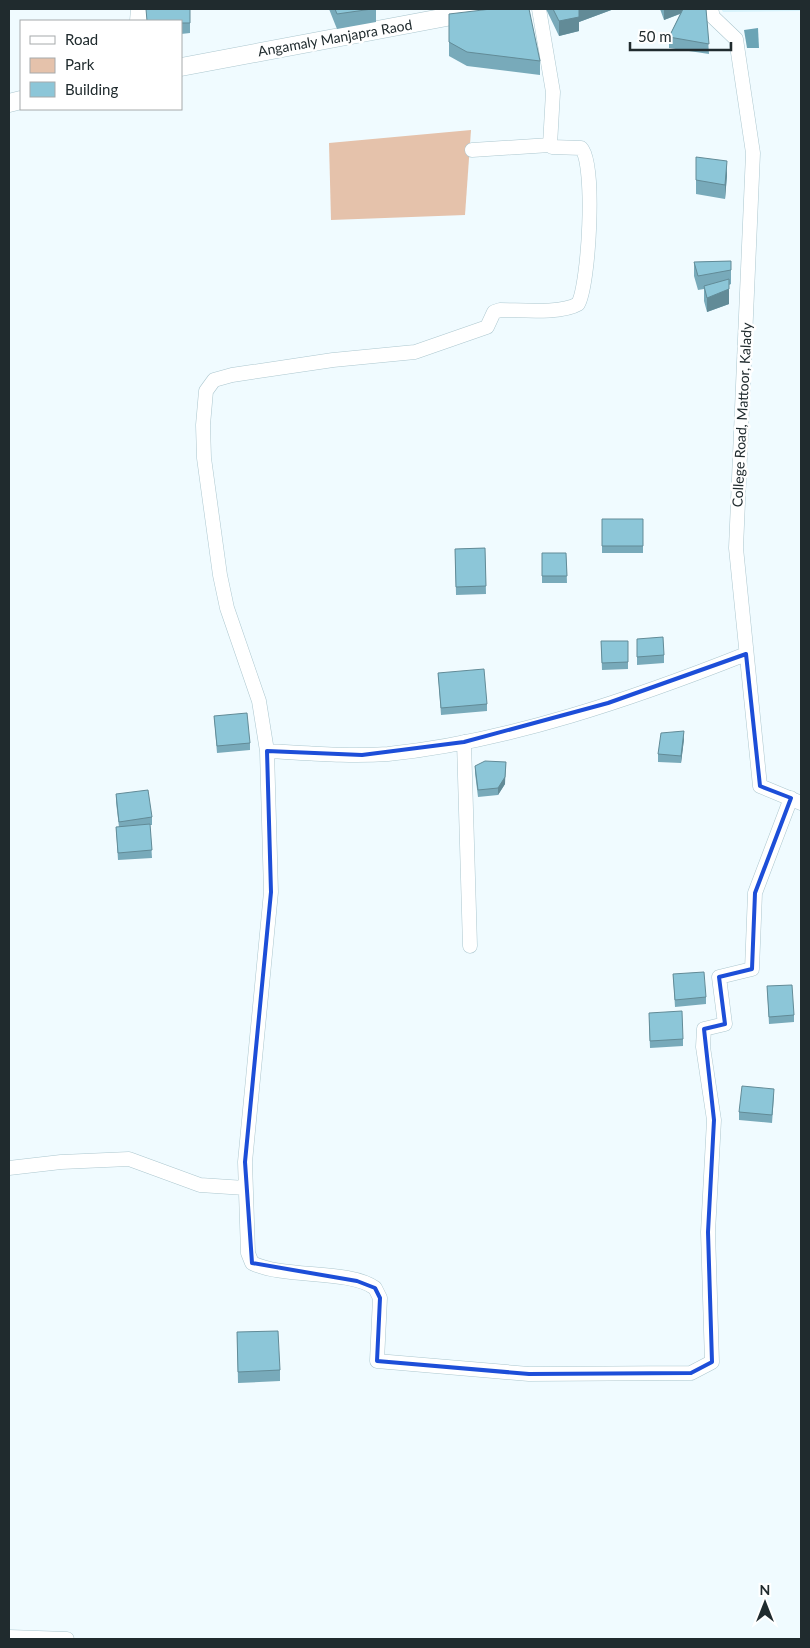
<svg xmlns="http://www.w3.org/2000/svg" width="810" height="1648" font-family="Lato,sans-serif">
  <style>
    .built { fill: #d6f3fc }
    .green { fill: #e5c2ab }
    .water { fill: #6ba4b5 }
    .lines { fill: none; stroke-linecap: round; stroke-linejoin: round }
    .minor-casing { stroke: #acc7cf; stroke-width: 15 }
    .major-casing { stroke: #acc7cf; stroke-width: 19 }
    .minor { stroke: #fff; stroke-width: 14 }
    .major { stroke: #fff; stroke-width: 18 }
    .wall { fill: #78aaba }
    .shaded-wall { fill: #628b97 }
    .building { fill: #8cc6d8; stroke: #628b97 }
    .marked { fill: none; stroke: #1d4ed8; stroke-width: 4; stroke-linejoin: round }
    .labels { text-anchor: middle; stroke-width: 5; stroke-linejoin: round; paint-order: stroke }
    .street-label { font-size: 14px; fill: #202b2e; stroke: #fff }
  </style>
  <rect width="100%" height="100%" fill="#f0fbff"/>
  <!-- built -->
  <path class="built" d="M721 9H801V11L723 12Z"/>
  <!-- green -->
  <path class="green" d="M471 130 465 215 331 220 329 143Z"/>
  <!-- water -->
  <path class="water" d="M758 28 759 48H747L744 30Z"/>
  <g class="lines">
    <!-- minor casing -->
    <g class="minor-casing">
      <path id="minor" d="M539 9 553 92 550 145 552 147 581 148C596 163 589 285 578 304 561 314 521 310 500 310L494 312 487 327 415 352 333 360 232 375 214 380 206 391 203 425 204 458 220 575 227 608 259 701 267 751 271 892 245 1162 248 1253 252 1263C285 1279 348 1269 375 1288L380 1298 377 1361 529 1374 691 1373 712 1362 708 1232 714 1120 703 1047 704 1029 725 1024 719 977 752 969 755 893 791 798
        M711 9 713 17 736 39 753 153 736 548 760 786 801 803
        M472 150 550 145
        M464 742 470 946
        M267 751C307 753 348 757 388 754 507 742 635 698 746 654
        M9 1168 61 1162 129 1159 200 1185 245 1188
        M9 1637 67 1639"/>
    </g>
    <!-- major casing -->
    <g class="major-casing">
      <path id="major" d="M139 21 140 9
        M181 67 489 9
        M9 103 21 100"/>
    </g>
    <!-- minor -->
    <use href="#minor" class="minor"/>
    <!-- major -->
    <use href="#major" class="major"/>
  </g>
  <!-- wall -->
  <path class="wall" d="M190 9V33L181 34V21Z
    M329 9H376V22L337 29Z
    M546 9H614L579 22V31L559 36Z
    M660 9H706L709 54 669 48V37L680 14 664 20Z
    M449 14 540 61V75L467 66 449 56Z
    M696 157 727 175 725 199 696 194Z
    M731 261V284L729 285V304L707 312 704 301V289L698 290 694 276V262Z
    M602 519H643V553H602Z
    M485 548 486 594 456 595 455 549Z
    M542 553H566L567 583H542Z
    M637 639 664 655V663L637 665Z
    M601 641H628V669L602 670Z
    M438 673 487 704V711L441 715Z
    M214 716 250 743V750L217 753Z
    M684 739 681 763 658 762V754Z
    M475 766 505 784 498 795 478 797 475 773Z
    M116 794 152 817V825H150L152 858 118 860 116 827H119L116 802Z
    M673 974 706 997V1004L675 1007Z
    M767 986 794 1015V1022L769 1024Z
    M649 1020 683 1039V1046L650 1048Z
    M774 1096 772 1123 739 1120V1112Z
    M237 1332 280 1370V1381L238 1383Z"/>
  <!-- shaded-wall -->
  <path class="shaded-wall" d="M579 9H614L579 22V31L559 36V21Z
    M664 9H692L664 20Z
    M727 161V175L725 199V185Z
    M729 289V304L707 312V298Z
    M684 731V739L681 763V756Z
    M506 762 505 784 498 795V788Z"/>
  <!-- building -->
  <path class="building" d="M146 9H190V23H181V21H147Z
    M335 9H372L337 14Z
    M491 9H529L540 61 467 52 449 42V14Z
    M553 9H579V17L559 21Z
    M683 9H706L709 44 669 37Z
    M696 157 727 161 725 185 696 180Z
    M731 261V270L698 276 694 262Z
    M729 279V289L707 298 704 286Z
    M602 519H643V546H602Z
    M485 548 486 586 456 587 455 549Z
    M542 553H566L567 576H542Z
    M663 637 664 655 637 657V639Z
    M601 641H628V662L602 663Z
    M484 669 487 704 441 708 438 673Z
    M247 713 250 743 217 746 214 716Z
    M684 731 681 756 658 754 661 733Z
    M485 761 506 762 505 777 498 788 478 790 475 766Z
    M148 790 152 817 119 822 116 794Z
    M150 824 152 850 118 853 116 827Z
    M704 972 706 997 675 1000 673 974Z
    M792 985 794 1015 769 1017 767 986Z
    M682 1011 683 1039 650 1041 649 1013Z
    M742 1086 774 1089 772 1115 739 1112Z
    M278 1331 280 1370 238 1372 237 1332Z"/>
  <!-- marked area -->
  <path class="marked" d="M746 654 760 786 791 798 755 893 752 969 719 977 725 1024 704 1029 714 1120 708 1232 712 1362 691 1373 529 1374 377 1361 380 1298 375 1288 357 1281 252 1263 245 1162 271 892 267 751 362 755 464 742 608 703Z"/>
  <g class="labels">
    <!-- street labels -->
    <g class="street-label">
      <text transform="translate(335 38) rotate(-10)" y="5">Angamaly Manjapra Raod</text>
      <text transform="translate(742 415) rotate(-87)" y="5">College Road, Mattoor, Kalady</text>
    </g>
  </g>
  <!-- border -->
  <rect width="810" height="1648" fill="none" stroke="#202b2e" stroke-width="20"/>
  <!-- legend -->
  <rect x="20" y="20" width="162" height="90" fill="#ffffff" stroke="#a6aaab"/>
  <rect x="30" y="36" width="25" height="8" fill="#ffffff" stroke="#a6aaab"/>
  <text x="65" y="45" font-size="15" fill="#202b2e">Road</text>
  <rect x="30" y="58" width="25" height="15" fill="#e5c2ab" stroke="#a6aaab"/>
  <text x="65" y="70" font-size="15" fill="#202b2e">Park</text>
  <rect x="30" y="82" width="25" height="15" fill="#8cc6d8" stroke="#a6aaab"/>
  <text x="65" y="95" font-size="15" fill="#202b2e">Building</text>
  <!-- north arrow -->
  <g transform="translate(765 1603)" stroke="#ffffff" stroke-width="4" paint-order="stroke">
  <path d="M0-4L9 19L0 12L-9 19Z" fill="#202b2e"/>
  <text y="-8" font-size="14" font-weight="bold" text-anchor="middle" fill="#202b2e">N</text>
  </g>
  <!-- scale -->
  <path d="M630 42v8h101v-8" fill="none" stroke="#202b2e" stroke-width="2.5"/>
  <text x="638" y="42" font-size="15" fill="#202b2e" stroke="#ffffff" stroke-width="4" paint-order="stroke">50 m</text>
</svg>
